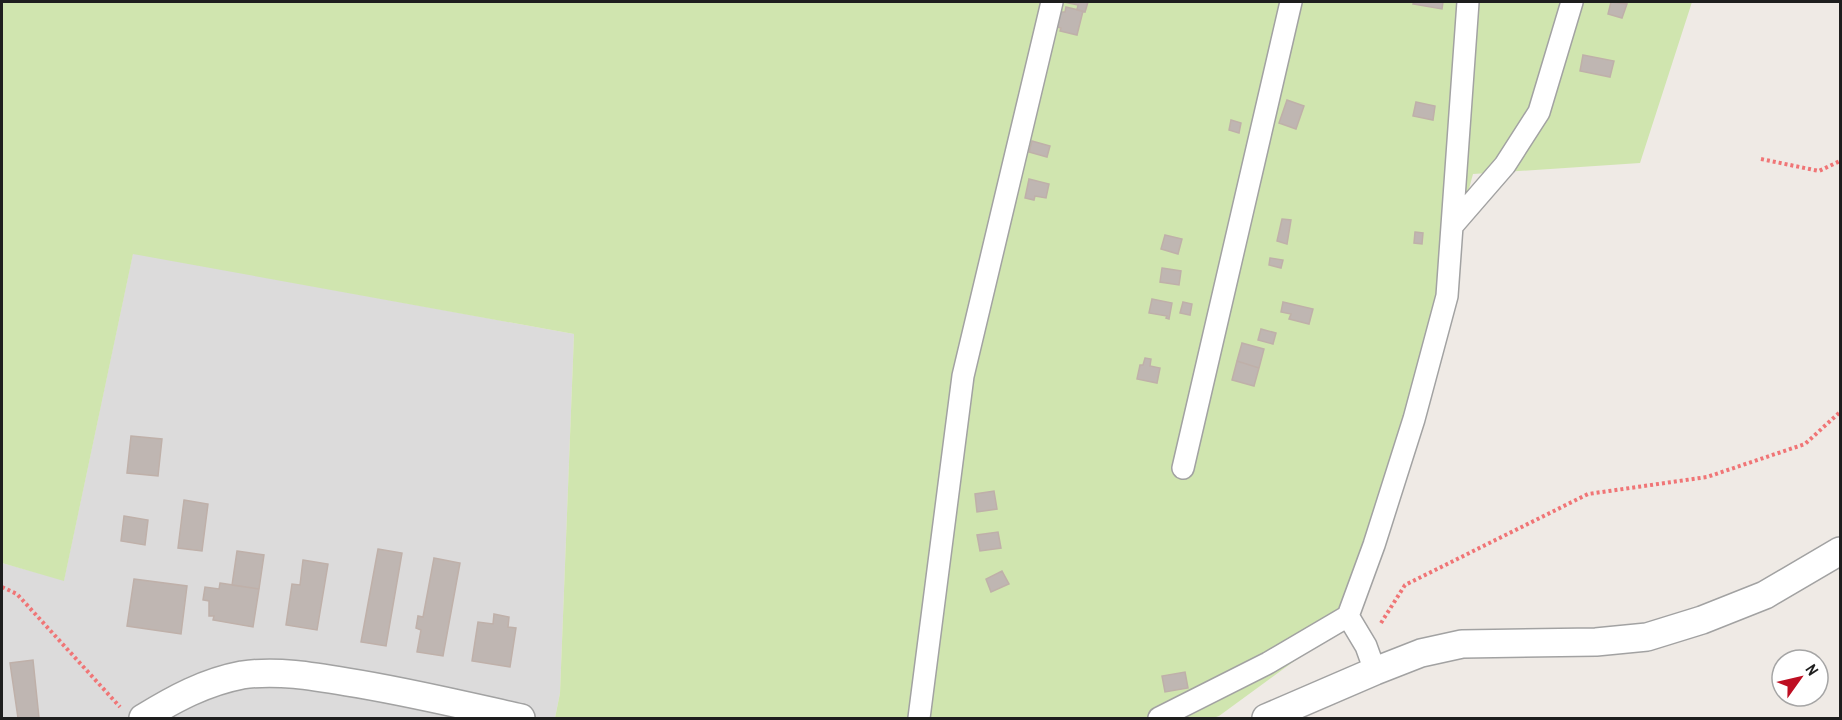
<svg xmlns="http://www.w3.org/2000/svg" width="1842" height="720" font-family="'Archivo Narrow',sans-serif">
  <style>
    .residential { fill: #dcdbdb }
    .grass { fill: #d0e5af }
    .building { fill: #bfb6b2; stroke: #bfb0a9; stroke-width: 1.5 }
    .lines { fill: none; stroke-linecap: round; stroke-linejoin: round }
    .minor-casing { stroke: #a2a2a2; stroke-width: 24 }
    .tertiary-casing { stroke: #a2a2a2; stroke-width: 30 }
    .path { stroke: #f07576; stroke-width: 4; stroke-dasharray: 3 3; stroke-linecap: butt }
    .minor { stroke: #fff; stroke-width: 21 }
    .tertiary { stroke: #fff; stroke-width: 27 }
  </style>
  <rect width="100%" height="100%" fill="#efeae5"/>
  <!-- residential -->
  <path class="residential" d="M133 253 574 334 560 693 555 718H2V563L64 580Z"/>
  <!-- grass -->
  <path class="grass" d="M2 2H1692L1640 163 1473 174 1353 618 1219 716 1213 718H555L560 693 574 334 133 254 64 581 2 563Z"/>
  <!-- building -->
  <path class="building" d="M1064 2H1088L1085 12 1077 10 1078 5Z
    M1414 2H1443L1442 9 1413 4Z
    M1611 2 1627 4 1622 18 1608 14Z
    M1066 7 1083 11 1077 35 1060 31 1061 28 1057 27 1061 12H1065Z
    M1583 55 1614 61 1610 77 1580 71Z
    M1287 100 1304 106 1296 129 1279 123Z
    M1416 102 1435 106 1433 120 1413 116Z
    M1231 120 1241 123 1239 133 1229 130Z
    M1032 141 1050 146 1047 157 1029 152Z
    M1029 179 1049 184 1046 198 1035 196 1034 200 1025 198Z
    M1282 219 1291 220 1287 244 1277 241Z
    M1415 232 1423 233 1422 244 1414 243Z
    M1165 235 1182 239 1178 254 1161 249Z
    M1270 258 1283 260 1281 268 1269 265Z
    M1162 268 1181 271 1179 285 1160 282Z
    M1152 299 1172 303 1169 319 1166 318 1167 316 1149 313Z
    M1183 302 1192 304 1190 315 1180 313Z
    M1283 302 1313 309 1309 324 1289 319 1291 314 1281 312Z
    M1261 329 1276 333 1273 344 1258 340Z
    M1242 343 1264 349 1259 368 1237 361Z
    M1145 358 1151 359 1150 366 1160 368 1157 383 1137 379 1140 365H1143Z
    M1237 361 1259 368 1254 386 1232 380Z
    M131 436 162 439 158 476 127 473Z
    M994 491 997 509 977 512 975 494Z
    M184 500 208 504 202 551 178 548Z
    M124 516 148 520 145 545 121 541Z
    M998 532 1001 548 980 551 977 535Z
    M378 549 402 553 386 646 361 642Z
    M237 551 264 555 259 589 232 585Z
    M434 558 460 563 443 656 417 652 421 630 416 628 418 616 423 617Z
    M303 560 328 564 317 630 286 625 292 584 300 585Z
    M1002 571 1009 584 991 592 986 579Z
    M134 579 187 586 181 634 127 626Z
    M220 583 259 589 253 627 213 620 214 616H209V601L203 600 205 587 219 589Z
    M494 614 509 617 508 627 516 628 510 667 472 661 478 622 493 624Z
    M33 660 39 718H18L10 663Z
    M1185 672 1188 688 1165 692 1162 676Z"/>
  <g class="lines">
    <!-- minor casing -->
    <g class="minor-casing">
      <path id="minor" d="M1453 225 1505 165 1539 112 1572 2
        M1183 468 1291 2
        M1375 671 1366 646 1348 616 1374 545 1414 419 1447 296 1468 2
        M919 718 963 376 1052 2
        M1159 718 1268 663 1348 616"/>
    </g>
    <!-- tertiary casing -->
    <g class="tertiary-casing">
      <path id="tertiary" d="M143 718C174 699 205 682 242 675 277 670 312 676 347 682 405 691 463 705 521 718
        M1266 718 1375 671 1421 653 1462 644 1596 642 1647 637 1702 620 1765 595 1840 551"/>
    </g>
    <!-- path -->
    <path class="path" d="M1761 159 1819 171 1840 161
      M2 587 17 594 120 707
      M1381 623 1405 585 1588 494 1707 477 1805 444 1840 412"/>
    <!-- minor -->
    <use href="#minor" class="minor"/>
    <!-- tertiary -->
    <use href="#tertiary" class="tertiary"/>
  </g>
  <!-- border -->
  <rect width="1842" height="720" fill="none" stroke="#1e1e1e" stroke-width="6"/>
  <!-- north arrow -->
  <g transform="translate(1800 678) rotate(56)"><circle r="28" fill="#ffffff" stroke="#a5a5a5" stroke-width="1.5"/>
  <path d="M0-4.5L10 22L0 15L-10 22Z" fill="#be0e22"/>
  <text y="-9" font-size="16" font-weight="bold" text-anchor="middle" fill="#1e1e1e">N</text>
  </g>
</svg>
